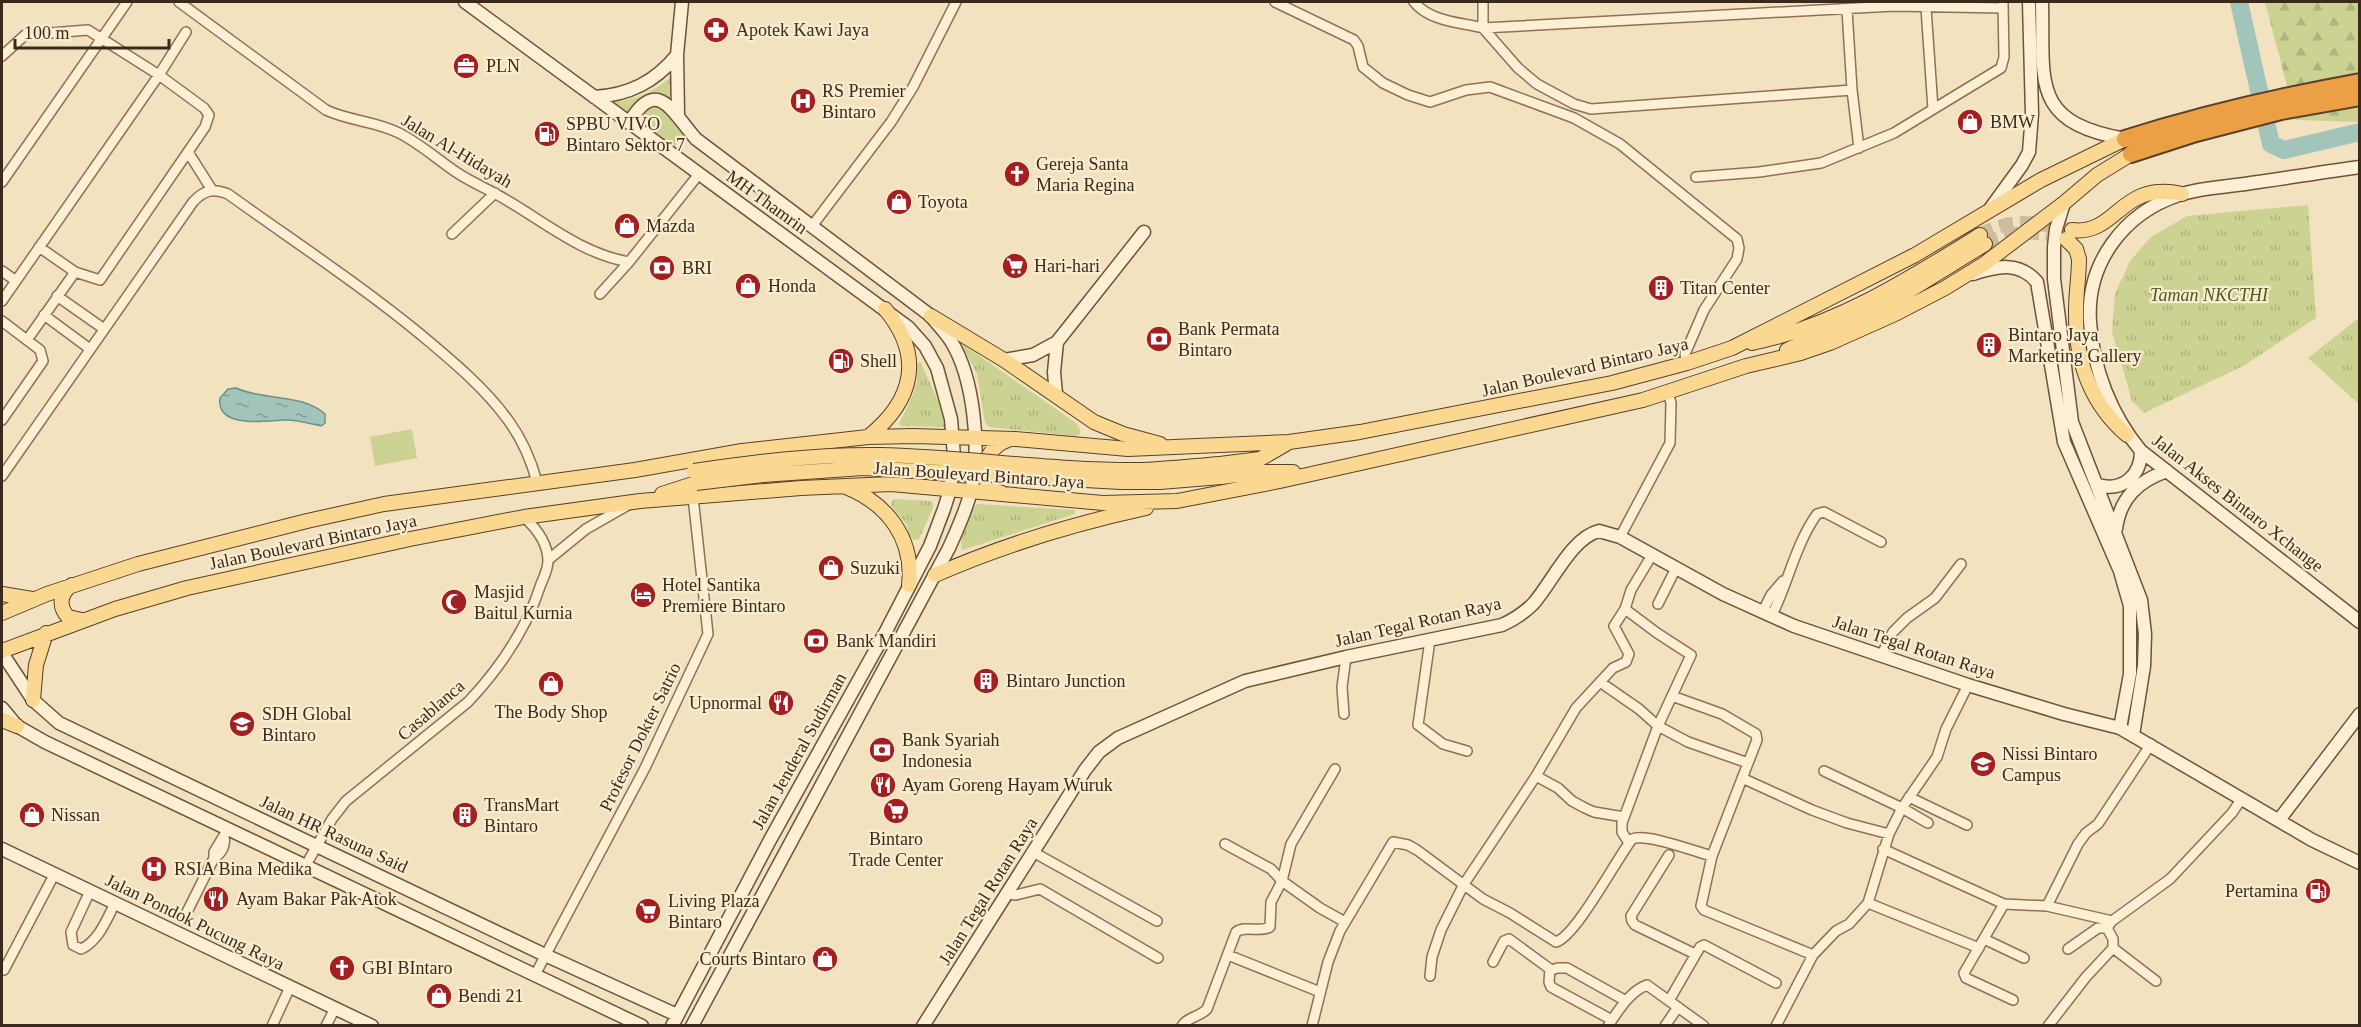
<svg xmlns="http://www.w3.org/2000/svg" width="2361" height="1027" font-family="Georgia,serif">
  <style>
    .forest { fill: url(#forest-firs) }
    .park { fill: url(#park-tufts) }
    .garden { fill: #cbd292 }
    .water { fill: url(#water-ripples); stroke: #699388; stroke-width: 1.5 }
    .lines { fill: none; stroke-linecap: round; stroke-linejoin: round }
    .river { stroke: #a3c4ba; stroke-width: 18 }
    .primary-tunnel { stroke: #cdbd9e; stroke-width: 14; stroke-dasharray: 14 7; stroke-linecap: butt }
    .street-casing { stroke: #8d7255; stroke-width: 12 }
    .secondary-casing { stroke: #6f5339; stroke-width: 15 }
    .primary-casing { stroke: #5a402a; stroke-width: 16 }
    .highway-casing { stroke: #5a402a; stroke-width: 20 }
    .street { stroke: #fcefd3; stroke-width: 9 }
    .secondary { stroke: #fcefd3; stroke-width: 12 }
    .primary { stroke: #fad892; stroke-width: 14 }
    .highway { stroke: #eba046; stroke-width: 16 }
    .primary-bridge-casing { stroke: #5a402a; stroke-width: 16; stroke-linecap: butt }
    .primary-bridge { stroke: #fad892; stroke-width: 14 }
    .labels { text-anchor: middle; stroke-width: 4.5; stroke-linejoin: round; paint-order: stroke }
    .poi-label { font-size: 18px; fill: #3b2a1b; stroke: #f9eccf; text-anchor: start }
    .street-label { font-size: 18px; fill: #3b2a1b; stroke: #f9eccf }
    .park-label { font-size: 18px; font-style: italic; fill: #4c5a20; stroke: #f9eccf }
  </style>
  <defs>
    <pattern id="forest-firs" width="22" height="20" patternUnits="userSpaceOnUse" patternTransform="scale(1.5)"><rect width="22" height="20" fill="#cbd292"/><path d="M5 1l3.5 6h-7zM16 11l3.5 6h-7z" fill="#afb47d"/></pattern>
    <pattern id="park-tufts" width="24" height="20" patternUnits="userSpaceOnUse" patternTransform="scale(1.5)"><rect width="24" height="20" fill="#cbd292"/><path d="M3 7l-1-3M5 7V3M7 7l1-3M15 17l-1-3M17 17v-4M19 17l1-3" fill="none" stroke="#afb47d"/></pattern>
    <pattern id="water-ripples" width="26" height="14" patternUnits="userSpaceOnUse" patternTransform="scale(1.5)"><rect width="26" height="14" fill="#a3c4ba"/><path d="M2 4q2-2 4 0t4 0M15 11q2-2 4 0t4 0" fill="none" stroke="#869f96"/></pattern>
  </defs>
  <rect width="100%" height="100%" fill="#f2e2bf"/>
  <!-- forest -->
  <path class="forest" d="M2265 2H2359V122L2296 120Z"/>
  <!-- park -->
  <path class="park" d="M673 75 681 129 686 137 677 139 674 151 607 103C637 99 650 95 673 75Z
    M2308 205 2316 318 2245 365 2144 413 2132 401 2112 332 2115 294 2130 261 2151 237 2187 216Z
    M2359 318V404L2308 358Z
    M961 343 1076 423 1080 429V434L1076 436 989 427 985 423 977 374Z
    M920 361 939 403 945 427 901 426 899 424 913 395 917 380V364Z
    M894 499 930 501 933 503V508L919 539 914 540 909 536 907 525 891 506V502Z
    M977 504 1075 510V514L962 550C958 540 969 511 977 504Z"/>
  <!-- garden -->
  <path class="garden" d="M412 429 417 458 375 466 370 437Z"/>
  <!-- water -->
  <path class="water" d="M236 388C264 401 301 393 325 414V423L321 426C309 423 295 419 283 420 267 421 216 429 220 398L228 389Z"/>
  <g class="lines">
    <!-- river -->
    <path class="river" d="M2239 2 2271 144 2284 150 2360 132"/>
    <!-- primary-tunnel -->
    <path class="primary-tunnel" d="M1980 235C2014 216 2038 224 2072 230
      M1985 244C2009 231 2040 229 2066 239"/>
    <!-- street casing -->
    <g class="street-casing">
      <path id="street" d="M179 2 326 110C349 121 376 121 399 133 419 143 437 159 456 172 472 183 491 190 508 201 547 224 583 254 629 262L699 174
        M1275 2 1354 40 1358 46 1363 67 1383 83 1408 95 1430 102 1466 90 1490 87 1574 118 1620 144 1737 239 1739 248 1737 259 1704 310 1685 354 1687 363
        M1414 2C1431 22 1459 22 1483 28L1894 6 2003 8
        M1483 2V28L1518 68 1537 84 1574 104 1591 109 1852 90
        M1926 8 1933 109
        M1847 10 1852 90 1859 148
        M2 56 25 35 88 30 159 75 204 108 209 115 205 127 100 280 75 272 39 247
        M188 152 212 190
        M1696 177 1759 172 1821 163 1894 133 2001 68 2004 57 2003 4
        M2 182 127 2
        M812 226 891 122 913 87 956 2
        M452 234 495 193
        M2 271 16 281
        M600 294 629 262
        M57 296 104 329
        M2 301 159 75 186 32
        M44 315 90 349
        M2 321 40 350 43 361 2 420
        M27 340 75 272
        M2 476 193 202C204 190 213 188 228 194 292 240 359 284 420 334 451 360 484 387 508 420 522 439 531 460 537 482
        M1620 537 1670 443 1671 403 1668 393
        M548 560 586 529 628 505
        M1658 604 1676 568
        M1625 609 1657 633 1691 655 1658 726 1622 823V832L1629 843
        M1762 613 1771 595 1783 581
        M1771 617C1788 584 1795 545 1817 514L1824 512 1881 542
        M1430 640 1418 725 1443 744 1467 751
        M1881 656 1893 632 1907 618 1935 598 1961 564
        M1600 682 1639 709 1658 726 1688 742 1748 763
        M1672 696 1722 714 1756 734 1757 740 1712 856 1701 906 1704 910 1813 955
        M1344 714 1342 687 1346 657
        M1824 771 1902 808 1928 823
        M1536 776 1558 788 1572 801 1585 808 1594 812 1624 817
        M1742 778 1812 810 1847 823 1889 834
        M1909 797 1967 825
        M1225 844 1271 869 1282 881 1320 908 1345 922
        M1883 849 2004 904
        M1033 852 1157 921
        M1669 855 1631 916 1632 921 1635 925 1695 954
        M214 858V852L226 832
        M306 865 332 819 346 801 468 702C500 668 527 628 541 584 544 577 548 569 548 561 548 544 536 528 524 517
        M90 891 71 932 73 945 81 949C98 942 107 919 115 903
        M1007 894 1016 895 1040 889 1158 958
        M1868 903 1979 948
        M2047 906 2078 844 2086 833 2098 824 2151 744
        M187 912 214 858C222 853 226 845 224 836
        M2107 928 2112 921 2170 879 2232 813 2242 798
        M1984 939 2024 958
        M2113 948 2156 981
        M2068 949 2098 928H2107
        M1228 955 1320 992
        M1493 962 1504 941 1509 939 1550 969 1549 982 1551 987 1612 1020
        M4 970 54 875
        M1551 970 1558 968H1567L1626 1001
        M535 975 645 768 708 634 693 497
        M1430 976 1432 957 1441 930 1464 884 1536 776 1576 708 1613 668 1626 662 1629 654 1614 626 1625 609 1631 590 1652 555
        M1670 999 1700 947 1704 945 1776 983
        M2013 1000 1966 978 1964 973 2004 904 2047 906 2112 921
        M272 1026 290 987
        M326 1026 335 1008
        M1182 1026C1187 1017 1200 1017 1207 1009L1236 932C1245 925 1259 933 1270 927L1271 902 1282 881 1291 844 1335 769
        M1312 1026 1328 962 1340 931 1393 842 1408 845 1417 850 1483 899 1510 913 1556 942C1576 936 1616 860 1632 839 1647 833 1693 851 1712 856
        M1608 1026C1618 1011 1630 991 1647 985L1704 1026
        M1665 1026 1678 1007
        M1776 1026 1813 955 1836 931 1849 924 1868 903 1889 834 1902 808 1937 757 1946 729 1968 685
        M2048 1026 2086 977 2113 948V939L2107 928"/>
    </g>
    <!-- secondary casing -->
    <g class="secondary-casing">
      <path id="secondary" d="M465 2 908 327 925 346 937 368 951 419 954 456 950 490 944 509 930 546 885 633 770 840 672 1026
        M2042 2C2044 82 2030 122 2125 139
        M594 97C629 95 655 82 677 55
        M678 114 677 55 682 2
        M629 123C657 75 672 112 696 139L931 316C937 324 945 332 951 341 974 378 981 450 971 491 966 511 957 530 949 548L692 1026
        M2360 167C2323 172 2287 178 2251 183 2228 187 2202 187 2179 195 2124 213 2086 263 2090 322 2093 369 2111 415 2141 451L2360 622
        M2064 203 2056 229 2054 247V279L2072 422 2141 600 2145 634 2144 666 2133 735
        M1990 209 2022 165 2029 152 2032 114 2029 2
        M1973 274C1997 266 2019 261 2037 282L2064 442 2120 571 2130 606V674L2120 728
        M1004 360 1033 355 1057 342 1144 232
        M1056 394 1054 372 1057 342
        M2098 485C2122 492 2141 476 2141 451
        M2116 529C2120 498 2138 481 2167 471
        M2 653 33 700 59 723 545 955 677 1015
        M2 708 17 726 45 742 642 1026
        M2279 820 2360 714
        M2 849 372 1026
        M923 1026 1085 770 1099 752 1118 738 1245 681 1346 657 1502 625C1513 620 1524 613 1533 604 1552 583 1571 538 1599 531L1620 537 1723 594 1794 626 1968 685 2064 714 2120 728 2312 840 2360 863"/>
    </g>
    <!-- primary casing -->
    <g class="primary-casing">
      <path id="primary" d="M2072 230C2117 236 2120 180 2182 194
        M2066 239 2076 249 2079 259C2079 276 2076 293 2076 310 2075 359 2090 403 2127 435
        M931 316 1004 360 1094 422 1123 434 1160 444
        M1752 343C1835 326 1909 279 1980 235
        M1787 350 1899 297 1985 244
        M868 437C914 400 924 356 885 309
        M1220 464 1260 459 1286 444
        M1221 477 1261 472H1293
        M846 487C888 504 914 539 909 585
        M1002 493C972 485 984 447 1008 440
        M662 494 696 483
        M935 575C1003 545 1073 524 1146 508
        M72 585C60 593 58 606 68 617L82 620
        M2 594 32 599
        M2 613 47 594 138 564 307 521 384 504 635 470 742 451 868 437 913 436 1015 439 1128 449 1289 442 1360 432 1612 383 1687 363 1732 348 1915 255 2041 180 2125 139
        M2 651 115 609 187 588 410 539 524 517 640 501 801 488 891 484 1103 503 1177 501 1280 481 1643 400 1746 366 1801 353 1830 343 1897 313 1945 288 1984 264 2064 203 2097 175 2131 154
        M33 700 36 665 46 633
        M2 720 17 726"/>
    </g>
    <!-- highway casing -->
    <g class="highway-casing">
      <path id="highway" d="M2125 139C2204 114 2278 97 2360 82
        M2131 154 2196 133 2281 111 2360 97"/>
    </g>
    <!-- street -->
    <use href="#street" class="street"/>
    <!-- secondary -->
    <use href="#secondary" class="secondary"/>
    <!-- primary -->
    <use href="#primary" class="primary"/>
    <!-- highway -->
    <use href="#highway" class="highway"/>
    <!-- primary-bridge casing -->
    <g class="primary-bridge-casing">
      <path id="primary-bridge" d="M694 471C755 462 817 454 880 455 967 457 1055 471 1143 470 1169 469 1195 466 1220 464
        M696 483 763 475 863 468 1121 482H1160L1221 477"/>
    </g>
    <!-- primary-bridge -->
    <use href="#primary-bridge" class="primary-bridge"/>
  </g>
  <!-- icons -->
  <defs>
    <g id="pharmacy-disc" transform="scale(1.35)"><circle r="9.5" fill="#a31f21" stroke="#f9eccf"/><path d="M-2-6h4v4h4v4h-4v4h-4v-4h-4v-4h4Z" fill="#fff"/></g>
    <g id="office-disc" transform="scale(1.35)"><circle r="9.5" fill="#a31f21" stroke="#f9eccf"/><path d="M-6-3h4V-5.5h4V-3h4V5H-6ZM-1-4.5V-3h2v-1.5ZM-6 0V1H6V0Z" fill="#fff"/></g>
    <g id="hospital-disc" transform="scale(1.35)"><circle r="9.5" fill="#a31f21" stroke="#f9eccf"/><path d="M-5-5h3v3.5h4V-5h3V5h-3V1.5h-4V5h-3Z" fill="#fff"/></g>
    <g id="shop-disc" transform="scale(1.35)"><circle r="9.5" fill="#a31f21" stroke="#f9eccf"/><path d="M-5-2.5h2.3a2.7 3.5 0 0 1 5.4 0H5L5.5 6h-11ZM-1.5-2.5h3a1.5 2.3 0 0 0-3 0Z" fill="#fff"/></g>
    <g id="fuel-disc" transform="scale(1.35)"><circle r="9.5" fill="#a31f21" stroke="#f9eccf"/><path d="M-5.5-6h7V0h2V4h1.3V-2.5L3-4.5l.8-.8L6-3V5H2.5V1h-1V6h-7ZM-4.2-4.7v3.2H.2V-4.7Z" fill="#fff"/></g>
    <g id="church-disc" transform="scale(1.35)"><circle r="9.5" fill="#a31f21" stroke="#f9eccf"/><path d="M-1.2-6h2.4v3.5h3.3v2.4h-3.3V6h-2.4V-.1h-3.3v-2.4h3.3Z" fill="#fff"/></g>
    <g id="supermarket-disc" transform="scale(1.35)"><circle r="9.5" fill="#a31f21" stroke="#f9eccf"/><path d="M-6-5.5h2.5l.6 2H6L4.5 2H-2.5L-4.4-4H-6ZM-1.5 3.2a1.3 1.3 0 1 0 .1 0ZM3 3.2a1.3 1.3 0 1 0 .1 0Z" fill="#fff"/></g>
    <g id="bank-disc" transform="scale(1.35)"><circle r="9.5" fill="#a31f21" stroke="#f9eccf"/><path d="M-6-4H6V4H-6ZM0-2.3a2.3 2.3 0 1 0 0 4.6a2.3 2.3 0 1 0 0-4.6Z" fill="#fff"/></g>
    <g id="building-disc" transform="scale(1.35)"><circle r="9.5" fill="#a31f21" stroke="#f9eccf"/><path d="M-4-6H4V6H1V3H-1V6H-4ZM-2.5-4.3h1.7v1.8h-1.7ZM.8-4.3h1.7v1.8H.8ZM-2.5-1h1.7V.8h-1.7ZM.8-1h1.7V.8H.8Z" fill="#fff"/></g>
    <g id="hotel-disc" transform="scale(1.35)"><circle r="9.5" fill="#a31f21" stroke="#f9eccf"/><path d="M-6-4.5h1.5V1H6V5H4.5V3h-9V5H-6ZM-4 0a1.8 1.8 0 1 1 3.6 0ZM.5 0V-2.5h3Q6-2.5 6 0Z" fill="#fff"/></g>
    <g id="mosque-disc" transform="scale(1.35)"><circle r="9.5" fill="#a31f21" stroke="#f9eccf"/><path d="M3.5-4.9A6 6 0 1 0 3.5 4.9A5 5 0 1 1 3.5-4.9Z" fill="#fff"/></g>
    <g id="restaurant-disc" transform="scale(1.35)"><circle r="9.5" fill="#a31f21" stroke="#f9eccf"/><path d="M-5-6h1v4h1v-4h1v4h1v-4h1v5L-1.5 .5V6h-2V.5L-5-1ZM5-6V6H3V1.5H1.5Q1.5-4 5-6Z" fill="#fff"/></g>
    <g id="school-disc" transform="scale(1.35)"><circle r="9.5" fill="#a31f21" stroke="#f9eccf"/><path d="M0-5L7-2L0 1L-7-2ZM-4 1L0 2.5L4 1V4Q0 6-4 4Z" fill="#fff"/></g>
    <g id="university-disc" transform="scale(1.35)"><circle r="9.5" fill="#a31f21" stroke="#f9eccf"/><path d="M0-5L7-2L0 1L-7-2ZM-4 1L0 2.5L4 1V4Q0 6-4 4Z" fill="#fff"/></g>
  </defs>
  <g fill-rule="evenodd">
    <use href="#pharmacy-disc" x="716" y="30"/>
    <use href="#office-disc" x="466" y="66"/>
    <use href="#hospital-disc" x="803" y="101"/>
    <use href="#shop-disc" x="1970" y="122"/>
    <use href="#fuel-disc" x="547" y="134"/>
    <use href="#church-disc" x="1017" y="174"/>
    <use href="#shop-disc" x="899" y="202"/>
    <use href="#shop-disc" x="627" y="226"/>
    <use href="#supermarket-disc" x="1015" y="266"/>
    <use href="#bank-disc" x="662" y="268"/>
    <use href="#shop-disc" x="748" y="286"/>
    <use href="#building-disc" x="1661" y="288"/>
    <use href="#bank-disc" x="1159" y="339"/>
    <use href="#building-disc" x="1989" y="345"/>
    <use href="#fuel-disc" x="841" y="361"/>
    <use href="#shop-disc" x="831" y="568"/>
    <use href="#hotel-disc" x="643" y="595"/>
    <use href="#mosque-disc" x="454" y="602"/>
    <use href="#bank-disc" x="816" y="641"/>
    <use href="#building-disc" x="986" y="681"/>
    <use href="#shop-disc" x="551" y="684"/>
    <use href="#restaurant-disc" x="781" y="703"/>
    <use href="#school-disc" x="242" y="724"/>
    <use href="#bank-disc" x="882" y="750"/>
    <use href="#university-disc" x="1983" y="764"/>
    <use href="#restaurant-disc" x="883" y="785"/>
    <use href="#supermarket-disc" x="896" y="811"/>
    <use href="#shop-disc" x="32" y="815"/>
    <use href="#building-disc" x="465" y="815"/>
    <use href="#hospital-disc" x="154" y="869"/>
    <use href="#fuel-disc" x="2318" y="891"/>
    <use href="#restaurant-disc" x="216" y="899"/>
    <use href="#supermarket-disc" x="648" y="911"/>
    <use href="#shop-disc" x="825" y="959"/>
    <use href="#church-disc" x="342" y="968"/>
    <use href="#shop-disc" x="439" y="996"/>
  </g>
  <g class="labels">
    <!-- poi labels -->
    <g class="poi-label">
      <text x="736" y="36">Apotek Kawi Jaya</text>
      <text x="486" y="72">PLN</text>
      <text x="822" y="97">RS Premier<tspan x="822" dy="21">Bintaro</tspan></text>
      <text x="1990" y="128">BMW</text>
      <text x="566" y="130">SPBU VIVO<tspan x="566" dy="21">Bintaro Sektor 7</tspan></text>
      <text x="1036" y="170">Gereja Santa<tspan x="1036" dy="21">Maria Regina</tspan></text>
      <text x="918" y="208">Toyota</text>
      <text x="646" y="232">Mazda</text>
      <text x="1034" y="272">Hari-hari</text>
      <text x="682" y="274">BRI</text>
      <text x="768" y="292">Honda</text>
      <text x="1680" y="294">Titan Center</text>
      <text x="1178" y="335">Bank Permata<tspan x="1178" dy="21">Bintaro</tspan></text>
      <text x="2008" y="341">Bintaro Jaya<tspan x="2008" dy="21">Marketing Gallery</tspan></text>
      <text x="860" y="367">Shell</text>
      <text x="850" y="574">Suzuki</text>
      <text x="662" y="591">Hotel Santika<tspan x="662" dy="21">Premiere Bintaro</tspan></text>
      <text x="474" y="598">Masjid<tspan x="474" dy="21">Baitul Kurnia</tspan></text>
      <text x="836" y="647">Bank Mandiri</text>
      <text x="1006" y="687">Bintaro Junction</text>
      <text x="762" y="709" text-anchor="end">Upnormal</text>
      <text x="551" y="718" text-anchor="middle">The Body Shop</text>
      <text x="262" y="720">SDH Global<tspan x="262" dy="21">Bintaro</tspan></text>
      <text x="902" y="746">Bank Syariah<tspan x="902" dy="21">Indonesia</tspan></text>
      <text x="2002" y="760">Nissi Bintaro<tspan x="2002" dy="21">Campus</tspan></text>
      <text x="902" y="791">Ayam Goreng Hayam Wuruk</text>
      <text x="484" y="811">TransMart<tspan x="484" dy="21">Bintaro</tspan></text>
      <text x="51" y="821">Nissan</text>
      <text x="896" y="845" text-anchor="middle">Bintaro<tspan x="896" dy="21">Trade Center</tspan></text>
      <text x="174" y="875">RSIA Bina Medika</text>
      <text x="2298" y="897" text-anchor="end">Pertamina</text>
      <text x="236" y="905">Ayam Bakar Pak Atok</text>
      <text x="668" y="907">Living Plaza<tspan x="668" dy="21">Bintaro</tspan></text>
      <text x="806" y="965" text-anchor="end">Courts Bintaro</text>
      <text x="362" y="974">GBI BIntaro</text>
      <text x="458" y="1002">Bendi 21</text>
    </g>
    <!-- street labels -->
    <g class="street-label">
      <text transform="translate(457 151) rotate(31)" y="6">Jalan Al-Hidayah</text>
      <text transform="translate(767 202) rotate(36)" y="6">MH Thamrin</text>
      <text transform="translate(1585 367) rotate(-13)" y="6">Jalan Boulevard Bintaro Jaya</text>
      <text transform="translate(979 475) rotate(4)" y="6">Jalan Boulevard Bintaro Jaya</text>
      <text transform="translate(2238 503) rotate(38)" y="6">Jalan Akses Bintaro Xchange</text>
      <text transform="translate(313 542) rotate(-12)" y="6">Jalan Boulevard Bintaro Jaya</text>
      <text transform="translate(1418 622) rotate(-13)" y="6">Jalan Tegal Rotan Raya</text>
      <text transform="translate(1914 647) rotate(18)" y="6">Jalan Tegal Rotan Raya</text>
      <text transform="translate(431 710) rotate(-41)" y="6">Casablanca</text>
      <text transform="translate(640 737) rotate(-64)" y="6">Profesor Dokter Satrio</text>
      <text transform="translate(799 751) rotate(-61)" y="6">Jalan Jenderal Sudirman</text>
      <text transform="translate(334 834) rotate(25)" y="6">Jalan HR Rasuna Said</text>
      <text transform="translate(988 891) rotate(-58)" y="6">Jalan Tegal Rotan Raya</text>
      <text transform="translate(195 922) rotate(26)" y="6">Jalan Pondok Pucung Raya</text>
    </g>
    <!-- park labels -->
    <g class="park-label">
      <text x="2209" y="301">Taman NKCTHI</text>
    </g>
  </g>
  <!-- border -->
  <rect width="2361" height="1027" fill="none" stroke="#3b2a1b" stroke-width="6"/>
  <!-- scale -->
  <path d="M15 39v9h154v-9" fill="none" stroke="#3b2a1b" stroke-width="3"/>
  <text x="24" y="39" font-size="18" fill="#3b2a1b" stroke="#f9eccf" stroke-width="4.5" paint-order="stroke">100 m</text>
</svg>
